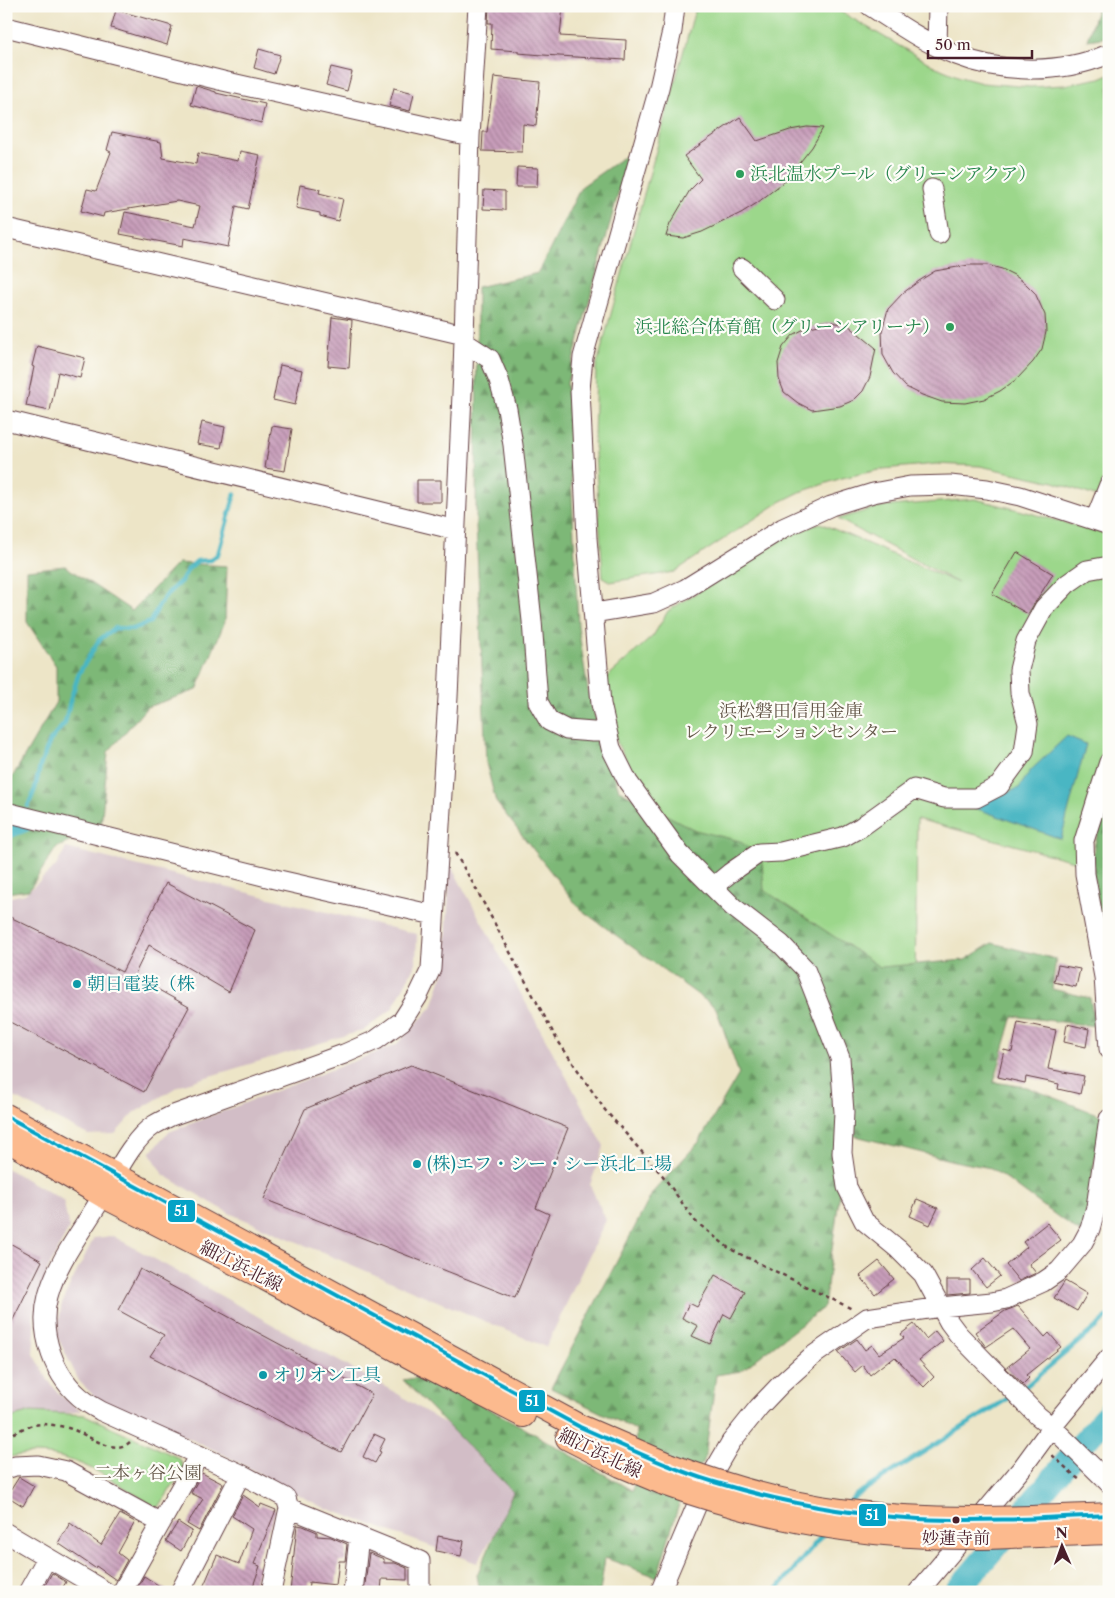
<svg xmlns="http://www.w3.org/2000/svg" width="1115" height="1598" font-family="'Libre Caslon Text','Noto Serif JP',serif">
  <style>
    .industrial { fill: #d2bdc6 }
    .green { fill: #9cd78b; stroke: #737b5b }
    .forest { fill: url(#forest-firs); stroke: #646c51 }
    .water { fill: #49b6c3; stroke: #4a6a77 }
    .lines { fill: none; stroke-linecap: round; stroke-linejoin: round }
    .stream { stroke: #49b6c3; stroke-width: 4.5 }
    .river { stroke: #49b6c3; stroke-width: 25 }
    .building { fill: url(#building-back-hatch) }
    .minor-casing { stroke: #623d42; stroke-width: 21 }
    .major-casing { stroke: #623d42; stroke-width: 26 }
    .path { stroke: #623d42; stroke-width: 2.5; stroke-dasharray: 4 4; stroke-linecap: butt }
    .minor { stroke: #fff; stroke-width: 19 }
    .major { stroke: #fcba8e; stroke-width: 24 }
    .major-bridge-casing { stroke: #623d42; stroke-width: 26; stroke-linecap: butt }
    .major-bridge { stroke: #fcba8e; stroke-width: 24 }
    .bus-1-casing { stroke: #fdfcf7; stroke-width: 8 }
    .bus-1 { stroke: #04a2c6; stroke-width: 4 }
    .leisure-dot { fill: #2e9e5b; stroke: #fdfcf7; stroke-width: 2 }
    .culture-dot { fill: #0f9aa8; stroke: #fdfcf7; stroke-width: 2 }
    .bus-dot { fill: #4a1f2b; stroke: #fdfcf7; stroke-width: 2 }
    .labels { text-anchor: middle; stroke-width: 4.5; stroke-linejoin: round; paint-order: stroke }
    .bus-label { font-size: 17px; fill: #4a1f2b; stroke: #fdfcf7 }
    .leisure-label { font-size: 18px; fill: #27864d; stroke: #fdfcf7; text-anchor: start }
    .park-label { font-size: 18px; fill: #635648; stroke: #fdfcf7 }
    .culture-label { font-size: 18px; fill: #0d838f; stroke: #fdfcf7; text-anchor: start }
    .street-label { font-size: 18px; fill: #4a1f2b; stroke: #fdfcf7 }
    .line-badge { stroke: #fdfcf7; stroke-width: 2 }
    .badge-label { font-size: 14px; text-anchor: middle; font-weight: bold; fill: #fff }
  </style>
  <defs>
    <pattern id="forest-firs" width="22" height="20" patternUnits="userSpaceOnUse" patternTransform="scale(1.25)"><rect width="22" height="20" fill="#7db877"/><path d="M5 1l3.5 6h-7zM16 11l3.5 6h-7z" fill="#689562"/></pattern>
    <pattern id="building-back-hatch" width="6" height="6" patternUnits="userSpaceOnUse" patternTransform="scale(1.25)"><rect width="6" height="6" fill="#c79dba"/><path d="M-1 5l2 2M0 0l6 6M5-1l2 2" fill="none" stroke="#a47f97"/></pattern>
  </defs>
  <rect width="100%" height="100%" fill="#fdfcf7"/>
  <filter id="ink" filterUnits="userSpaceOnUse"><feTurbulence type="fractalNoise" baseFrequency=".02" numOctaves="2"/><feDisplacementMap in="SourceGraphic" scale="10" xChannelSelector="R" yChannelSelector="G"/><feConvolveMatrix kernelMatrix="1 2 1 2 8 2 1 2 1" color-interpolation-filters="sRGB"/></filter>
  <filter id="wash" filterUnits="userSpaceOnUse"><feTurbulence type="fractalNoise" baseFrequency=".0096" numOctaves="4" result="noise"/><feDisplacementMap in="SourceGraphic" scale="20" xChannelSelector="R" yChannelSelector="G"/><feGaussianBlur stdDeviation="1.12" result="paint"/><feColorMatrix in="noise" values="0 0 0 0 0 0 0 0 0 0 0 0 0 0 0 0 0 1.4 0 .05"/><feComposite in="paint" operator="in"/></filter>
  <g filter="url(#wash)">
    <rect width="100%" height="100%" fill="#ede5c7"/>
    <!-- industrial -->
    <path class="industrial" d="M66 848 417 934 416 963 392 1009 364 1030 180 1085 134 1113 115 1134 88 1135 6 1093V898L25 894 56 866Z
      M450 864 604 1146 590 1185 606 1220 546 1347 229 1213 164 1175 150 1153 169 1132 396 1045 432 1007 445 968Z
      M6 1168 63 1200 69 1228 48 1269 33 1313 35 1331 33 1352 48 1380 60 1395 81 1411 55 1415 31 1412 6 1419Z
      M113 1236 398 1394 528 1477 477 1563 320 1506 219 1452 121 1408 98 1400 79 1381 57 1336 61 1307 65 1295 94 1238Z"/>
    <!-- green -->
    <path class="green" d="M696 6H831L934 66 960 77 982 83 1030 87 1064 85 1100 78 1109 74V501L1054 482 980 466 936 464 883 469 842 478 800 492 780 502 742 527 674 572 610 582 603 577 594 438 596 368Z
      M975 499 1019 510 1109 535V739L1079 844 1081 863 917 819 915 1002 688 851 640 784 618 745 607 709 606 678 653 636 668 611 781 539 820 523 958 583 838 519 879 507Z
      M31 1412 85 1415 179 1458 184 1468 159 1507H155C109 1478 64 1442 6 1458V1419Z"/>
    <!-- forest -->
    <path class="forest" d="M1098 6H1109V37L1087 40Z
      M629 153 567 383 578 626 589 697 619 790 695 830 740 841 762 861 764 890 880 967 965 960 992 943 1056 959 1052 989 1090 998 1095 1026 1013 1016 994 1082 1027 1087 1102 1116 1083 1235 991 1168 954 1161 848 1134 824 1307 741 1371 716 1375 705 1457 679 1504 657 1577 605 1558 600 1592H480L477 1575 513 1492 403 1380 427 1376 519 1425 633 1491 636 1430 551 1388 653 1192 699 1142 739 1074 716 1008 580 909 496 802 486 763 476 525 477 287 538 273 581 187Z
      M178 563 227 566 225 621 197 690 147 707 108 752 101 827 56 848 29 890 6 893V788L56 702V666L27 622V570L65 566 132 611Z
      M1109 793V962L1093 874 1094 847Z"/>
    <!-- water -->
    <path class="water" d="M1067 736 1086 744 1061 839 972 807 1019 788 1031 770Z"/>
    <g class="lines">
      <!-- stream -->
      <path class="stream" d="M28 806 35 789 40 766 50 741 65 723 70 701 79 673 99 640 115 628 133 629 150 622 160 604 169 592 182 580 188 569 197 561 211 560 218 554 235 494
        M1025 1387 1109 1316
        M848 1504 856 1495 1007 1399
        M775 1592 824 1533"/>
      <!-- river -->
      <path class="river" d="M6 827 21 821
        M956 1592 1109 1413"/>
    </g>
    <g id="blocks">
      <!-- building -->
      <path class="building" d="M489 6H563L560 36 626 40 625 60 543 55 518 53V51L491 49 492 23H488Z
        M116 10 172 26 167 45 111 28Z
        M259 49 280 55 274 74 254 68Z
        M331 67 352 72 347 91 326 85Z
        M494 77 540 82 536 126 523 124 522 152 482 151 483 132H487Z
        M196 86 216 92V93L265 104 261 123 191 105Z
        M394 88 414 93 410 111 389 106Z
        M740 117 757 141 790 130 807 127 823 128 812 147 785 181 757 203 741 213 702 232 683 238 666 236 670 224 677 212 690 190 701 179 684 156Z
        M112 132 161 142 163 158 196 164 198 153 238 161 240 151 260 155 248 209 236 206 228 247 184 238 183 246 120 234 125 212 195 226 200 206 177 201 104 213 103 217 81 211 87 189 96 191 111 152 107 150Z
        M517 167 538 168 537 187H516Z
        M300 185 320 189 319 193 343 199 338 221 320 216V213L296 208Z
        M484 190 505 191V210L483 209Z
        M969 265H987L1002 269 1014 275 1026 284 1035 293 1045 315 1046 332 1042 349 1033 362 1017 379 1000 391 984 399 965 403 942 402 922 395 906 387 893 373 883 355 882 331 888 309 903 293 919 281 935 271Z
        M332 317 352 320 349 368 328 366Z
        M831 322 848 325 876 348 870 377 863 391 854 400 840 406 812 410 798 403 784 392 779 379 778 363 783 347 793 335 806 328Z
        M37 346 85 358 80 378 58 372 50 411 26 406 34 367 32 366Z
        M280 365 302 370 295 405 273 400Z
        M202 422 225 427 221 448 197 444Z
        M272 426 292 429 285 471 265 468Z
        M417 480H441V502H417Z
        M1017 552 1053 574 1028 614 992 594Z
        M166 883 255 930 229 992 149 945 134 976 189 1007 144 1092 6 1020V915L122 972Z
        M1058 965 1080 969 1076 987 1054 982Z
        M1018 1022 1056 1030 1048 1069 1084 1076 1080 1094 1058 1089 1059 1084 1026 1077 1025 1083 998 1077 1004 1050 1012 1052Z
        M1067 1024 1089 1029 1086 1047 1064 1042Z
        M411 1065 568 1128 536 1208 549 1214 515 1298 264 1199 305 1109Z
        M917 1199 938 1208 930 1225 910 1216Z
        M1047 1223 1061 1240 1029 1264 1036 1273 1019 1281 1006 1265 1027 1247 1023 1242Z
        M6 1241 42 1261 6 1334Z
        M985 1258 1000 1276 986 1287 972 1270Z
        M879 1261 894 1279 875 1294 860 1276Z
        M140 1269 372 1394 341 1452 150 1356 164 1335 118 1310Z
        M715 1275 745 1292 731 1318 724 1314 710 1344 692 1336 698 1326 682 1318 689 1303 697 1307Z
        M947 1280H970V1293L947 1295Z
        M1065 1281 1087 1294 1077 1311 1054 1298Z
        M1018 1306 1045 1337 1049 1333 1061 1347 1026 1375 1029 1378 1023 1384 1006 1368 1030 1349 1013 1329 986 1347 975 1332 1005 1311Z
        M914 1324 926 1339 935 1331 943 1341 919 1360 934 1377 924 1387 895 1357 890 1361 889 1360 870 1375 863 1365 855 1372 838 1352 857 1339 865 1350 872 1345 879 1354 904 1338 901 1334Z
        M374 1434 385 1439 379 1451 381 1452 375 1463 363 1457Z
        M202 1473 223 1484 199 1531 187 1524 203 1499 191 1493Z
        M19 1477 34 1486 23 1506 7 1496Z
        M243 1495 260 1507 261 1504 276 1510 254 1564 260 1566 251 1592H201L217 1555 239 1564 252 1529 232 1516Z
        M120 1514 135 1522 118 1553 127 1560 116 1580 96 1566 95 1568 58 1543 70 1523 101 1545Z
        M178 1522 192 1531 181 1551 166 1541Z
        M297 1525 303 1526 317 1532V1536L331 1537 347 1544 345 1561H339L336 1585 309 1582 308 1592H290Z
        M438 1536 464 1541 461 1556 436 1551Z
        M369 1553 384 1559V1563H395L407 1568V1580L382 1579 381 1592H364Z
        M52 1573 66 1582 60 1592H51L44 1587Z
        M144 1576 169 1592H135Z"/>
    </g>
  </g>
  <g filter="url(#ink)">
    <use href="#blocks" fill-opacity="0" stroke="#623d42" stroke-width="1"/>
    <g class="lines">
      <!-- minor casing -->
      <g class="minor-casing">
        <path id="minor" d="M675 6 672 31 659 88 583 357 580 390 587 538 601 704 611 748 628 782 680 854 733 907 781 944 805 969 840 1058 844 1112 842 1153 847 1187 864 1221 898 1249 923 1274 949 1322 958 1334 1038 1416 1052 1427 1109 1483
          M870 6C898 24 925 43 956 55 1004 74 1061 74 1109 54
          M6 27 223 81 470 136
          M937 46 938 6
          M932 189 939 234
          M6 228 464 335
          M742 268 775 300
          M464 342 490 359 499 380 507 409 513 445 532 621 538 702 549 721 567 730 593 732 607 731
          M6 420 456 530
          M1095 520 1109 485
          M594 613 654 603 685 589 783 528 831 506 873 493 910 486 950 485 987 489 1020 496 1109 525
          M1109 762 1084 841 1085 874 1104 977 1109 1049
          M6 812 279 880 434 915
          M713 887 730 873 759 853 781 852 843 837 861 827 914 789 944 798H976L999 786 1024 752 1028 724 1020 693 1019 670 1026 641 1044 608 1067 584 1087 570 1109 566
          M6 1469 15 1466 38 1465 66 1471 161 1523
          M289 1508 420 1561V1592
          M6 1533 106 1592
          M28 1592 47 1558
          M122 1592 199 1455
          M180 1592 241 1474
          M271 1592 289 1508 286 1498 241 1474 101 1411C96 1408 90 1405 85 1401 54 1378 38 1333 48 1296 57 1262 81 1232 99 1202 114 1179 130 1141 154 1125 159 1122 165 1119 171 1116L344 1054 376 1040 402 1021 418 996 431 969 448 697 463 372 470 136 478 6
          M353 1592 359 1537
          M660 1592 704 1488 731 1442 759 1407 780 1385 811 1357 867 1318 941 1307 992 1302 1006 1299 1043 1282 1059 1271 1082 1244 1090 1229 1096 1207 1109 1119
          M918 1592 1022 1468 1052 1427 1109 1358"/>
      </g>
      <!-- major casing -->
      <g class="major-casing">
        <path id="major" d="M6 1116 580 1427 668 1465
          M6 1139 104 1196 265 1278 424 1364 523 1415
          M568 1438 621 1465 664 1483"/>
      </g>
      <!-- path -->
      <path class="path" d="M455 853 474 885 556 1038 605 1110 663 1176 695 1221 730 1249 852 1309
        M6 1437C18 1431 29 1424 43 1424 53 1425 64 1426 74 1430 90 1436 115 1457 131 1441
        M1052 1455 1076 1477 1080 1480 1081 1479"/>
      <!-- minor -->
      <use href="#minor" class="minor"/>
      <!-- major -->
      <use href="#major" class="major"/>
      <!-- major-bridge casing -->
      <g class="major-bridge-casing">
        <path id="major-bridge" d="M668 1465C724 1486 781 1503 840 1511 929 1523 1019 1519 1109 1515
          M664 1483C749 1514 836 1532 927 1536 987 1539 1048 1534 1109 1532"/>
      </g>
      <!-- major-bridge -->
      <use href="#major-bridge" class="major-bridge"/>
      <!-- bus-1 casing -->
      <g class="bus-1-casing">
        <path id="bus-1" d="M6 1116 580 1427C624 1446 668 1468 714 1482 780 1502 850 1515 919 1519 982 1522 1046 1518 1109 1515"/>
      </g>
      <!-- bus-1 -->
      <use href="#bus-1" class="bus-1"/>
    </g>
  </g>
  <!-- markers -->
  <g class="leisure-dot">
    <circle cx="740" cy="174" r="5"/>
    <circle cx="950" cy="327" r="5"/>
  </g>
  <g class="culture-dot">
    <circle cx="77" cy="984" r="5"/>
    <circle cx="417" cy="1164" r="5"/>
    <circle cx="263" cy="1375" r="5"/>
  </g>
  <circle class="bus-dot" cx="956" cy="1520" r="4.5"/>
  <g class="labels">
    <!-- bus labels -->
    <g class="bus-label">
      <text x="956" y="1544">妙蓮寺前</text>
    </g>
    <!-- leisure labels -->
    <g class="leisure-label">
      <text x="750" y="180">浜北温水プール（グリーンアクア）</text>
      <text x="940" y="333" text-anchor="end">浜北総合体育館（グリーンアリーナ）</text>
    </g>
    <!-- park labels -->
    <g class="park-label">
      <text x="791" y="717">浜松磐田信用金庫<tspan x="791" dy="21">レクリエーションセンター</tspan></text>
      <text x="148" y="1479">二本ヶ谷公園</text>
    </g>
    <!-- culture labels -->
    <g class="culture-label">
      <text x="87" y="990">朝日電装（株</text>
      <text x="427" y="1170">(株)エフ・シー・シー浜北工場</text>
      <text x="273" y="1381">オリオン工具</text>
    </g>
    <!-- street labels -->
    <g class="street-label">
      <text transform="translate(241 1266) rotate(27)" y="6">細江浜北線</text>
      <text transform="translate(600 1453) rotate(26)" y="6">細江浜北線</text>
    </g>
  </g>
  <g class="line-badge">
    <rect x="167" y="1199" width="29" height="24" rx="5" fill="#04a2c6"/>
    <rect x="518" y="1389" width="28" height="24" rx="5" fill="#04a2c6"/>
    <rect x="858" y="1503" width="29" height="24" rx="5" fill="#04a2c6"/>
  </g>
  <g class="badge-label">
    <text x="181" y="1216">51</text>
    <text x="532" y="1406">51</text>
    <text x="872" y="1520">51</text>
  </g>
  <!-- margin -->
  <rect width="1115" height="1598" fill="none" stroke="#fdfcf7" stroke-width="25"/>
  <!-- north arrow -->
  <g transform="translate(1062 1546) rotate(358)" stroke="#fdfcf7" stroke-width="4" paint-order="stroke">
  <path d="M0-4L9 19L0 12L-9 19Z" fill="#4a1f2b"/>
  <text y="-8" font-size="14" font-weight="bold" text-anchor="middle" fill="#4a1f2b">N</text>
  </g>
  <!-- scale -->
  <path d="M928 50v8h104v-8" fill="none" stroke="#4a1f2b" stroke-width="2.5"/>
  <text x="935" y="50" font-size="15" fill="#4a1f2b" stroke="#fdfcf7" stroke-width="4" paint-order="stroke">50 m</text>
</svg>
